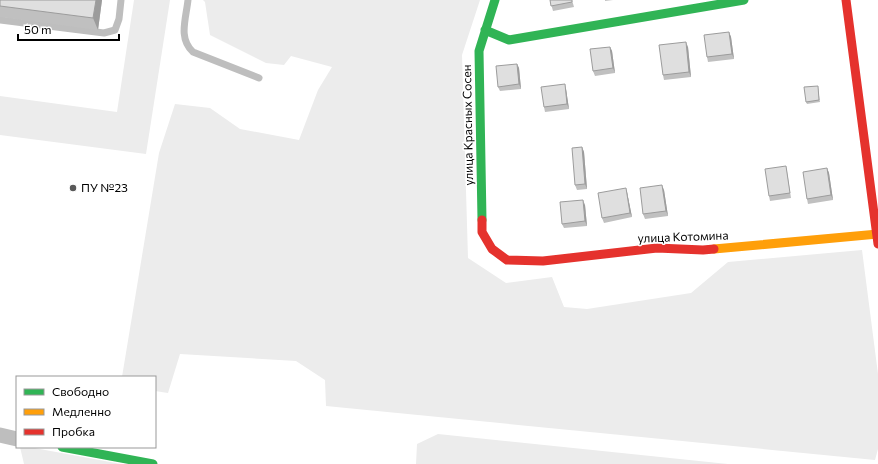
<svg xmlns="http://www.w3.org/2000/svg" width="878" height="464" font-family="Commissioner,sans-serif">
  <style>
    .green { fill: #ececec }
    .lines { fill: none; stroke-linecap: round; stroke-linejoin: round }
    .lane { stroke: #bebebe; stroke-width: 7 }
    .street { stroke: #bebebe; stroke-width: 15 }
    .fast { stroke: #30b455; stroke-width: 9 }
    .slow { stroke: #ff9f0a; stroke-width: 9 }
    .jam { stroke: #e5322d; stroke-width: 9 }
    .wall { fill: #c0c0c0 }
    .shaded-wall { fill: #9c9c9c }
    .building { fill: #dfdfdf; stroke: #9c9c9c }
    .poi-dot { fill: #595959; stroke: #fff; stroke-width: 1.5 }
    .labels { text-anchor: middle; stroke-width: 3; stroke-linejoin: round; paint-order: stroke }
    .street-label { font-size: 12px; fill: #000; stroke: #fff }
    .poi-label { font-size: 12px; fill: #000; stroke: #fff; text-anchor: start }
  </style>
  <rect width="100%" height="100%" fill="#fff"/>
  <!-- green -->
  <path class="green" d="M134 0H170L146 154 0 135V96L117 112Z
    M203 0H480L462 55 468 258 506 283 552 277 564 307 587 309 691 293 728 262 862 250 878 374V449L875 460 326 406 325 380 296 361 180 354 168 393 155 391V377H122L159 153 175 104 210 108 240 129 299 140 318 90 332 67 291 56 284 65 266 63 210 35 205 2Z
    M438 434 728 464H416L417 444Z
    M20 447H29L121 464H24Z"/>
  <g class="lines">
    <!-- lane -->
    <path class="lane" d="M188 0C186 19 178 38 193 52L259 78
      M0 20 104 33 115 30 119 19 121 0"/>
    <!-- street -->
    <path class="street" d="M0 435 17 439"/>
    <!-- fast -->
    <path class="fast" d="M485 30 509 40 744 0
      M482 220 479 51 495 0
      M62 447 153 464"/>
    <!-- slow -->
    <path class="slow" d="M714 249 878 234"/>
    <!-- jam -->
    <path class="jam" d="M846 0 878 244
      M482 220V232L492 249 507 260 543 261 657 248 703 250 714 249"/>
  </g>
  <!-- wall -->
  <path class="wall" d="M0 0H102L98 30 0 17Z
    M550 0H572L574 7 553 11Z
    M605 0H613L605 1Z
    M729 32 731 37 734 59 708 62 707 57Z
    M610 47 612 51 615 73 595 76 593 71Z
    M688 47 691 77 664 80 663 75Z
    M517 64 519 68 521 89 500 91 498 87Z
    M818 88 820 102 807 104 806 102Z
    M566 89 569 109 545 112 544 107Z
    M582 147 584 152 587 189 577 190 575 185Z
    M786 166 787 171 791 198 770 201 769 196Z
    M827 168 829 173 833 200 808 204 807 199Z
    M664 190 668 216 645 219 643 214Z
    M627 192 632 217 604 223 602 218Z
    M585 205 587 226 564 228 562 224Z"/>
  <!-- shaded-wall -->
  <path class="shaded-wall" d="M96 0H102L98 30 93 18Z
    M729 32 731 37 734 59 732 54Z
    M686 42 688 47 691 77 689 72Z
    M610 47 612 51 615 73 613 68Z
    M517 64 519 68 521 89 519 84Z
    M565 84 566 89 569 109 567 104Z
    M582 147 584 152 587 189 585 184Z
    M827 168 829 173 833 200 831 195Z
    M662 185 664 190 668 216 666 211Z
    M626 188 627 192 632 217 630 213Z
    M583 200 585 205 587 226 585 221Z"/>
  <!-- building -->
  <path class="building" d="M0 0H96L93 18 0 6Z
    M550 0H572V2L551 6Z
    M729 32 732 54 707 57 704 35Z
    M686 42 689 72 663 75 659 45Z
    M610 47 613 68 593 71 590 49Z
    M517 64 519 84 498 87 496 66Z
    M565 84 567 104 544 107 541 87Z
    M818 86 819 100 806 102 804 87Z
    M582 147 585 184 575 185 572 148Z
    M786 166 790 193 769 196 765 169Z
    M827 168 831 195 807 199 803 172Z
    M662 185 666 211 643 214 640 188Z
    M626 188 630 213 602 218 598 193Z
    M583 200 585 221 562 224 560 202Z"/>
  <!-- markers -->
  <circle class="poi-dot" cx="73" cy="188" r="4"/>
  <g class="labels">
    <!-- street labels -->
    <g class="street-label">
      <text transform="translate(468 125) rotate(-91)" y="4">улица Красных Сосен</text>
      <text transform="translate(683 237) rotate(-2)" y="4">улица Котомина</text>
    </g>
    <!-- poi labels -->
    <g class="poi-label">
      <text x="81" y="192">ПУ №23</text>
    </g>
  </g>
  <!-- legend -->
  <rect x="16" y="376" width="140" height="72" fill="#ffffff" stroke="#999999"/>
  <rect x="24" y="389" width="20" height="6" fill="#30b455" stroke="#999999"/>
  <text x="52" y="396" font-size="12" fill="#000000">Свободно</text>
  <rect x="24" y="409" width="20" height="6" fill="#ff9f0a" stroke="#999999"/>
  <text x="52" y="416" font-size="12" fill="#000000">Медленно</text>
  <rect x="24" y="429" width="20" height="6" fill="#e5322d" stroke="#999999"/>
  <text x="52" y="436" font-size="12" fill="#000000">Пробка</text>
  <!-- scale -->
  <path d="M18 34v6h101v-6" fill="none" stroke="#000000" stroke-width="2"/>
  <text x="24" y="34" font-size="12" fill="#000000" stroke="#ffffff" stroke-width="3" paint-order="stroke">50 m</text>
</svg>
